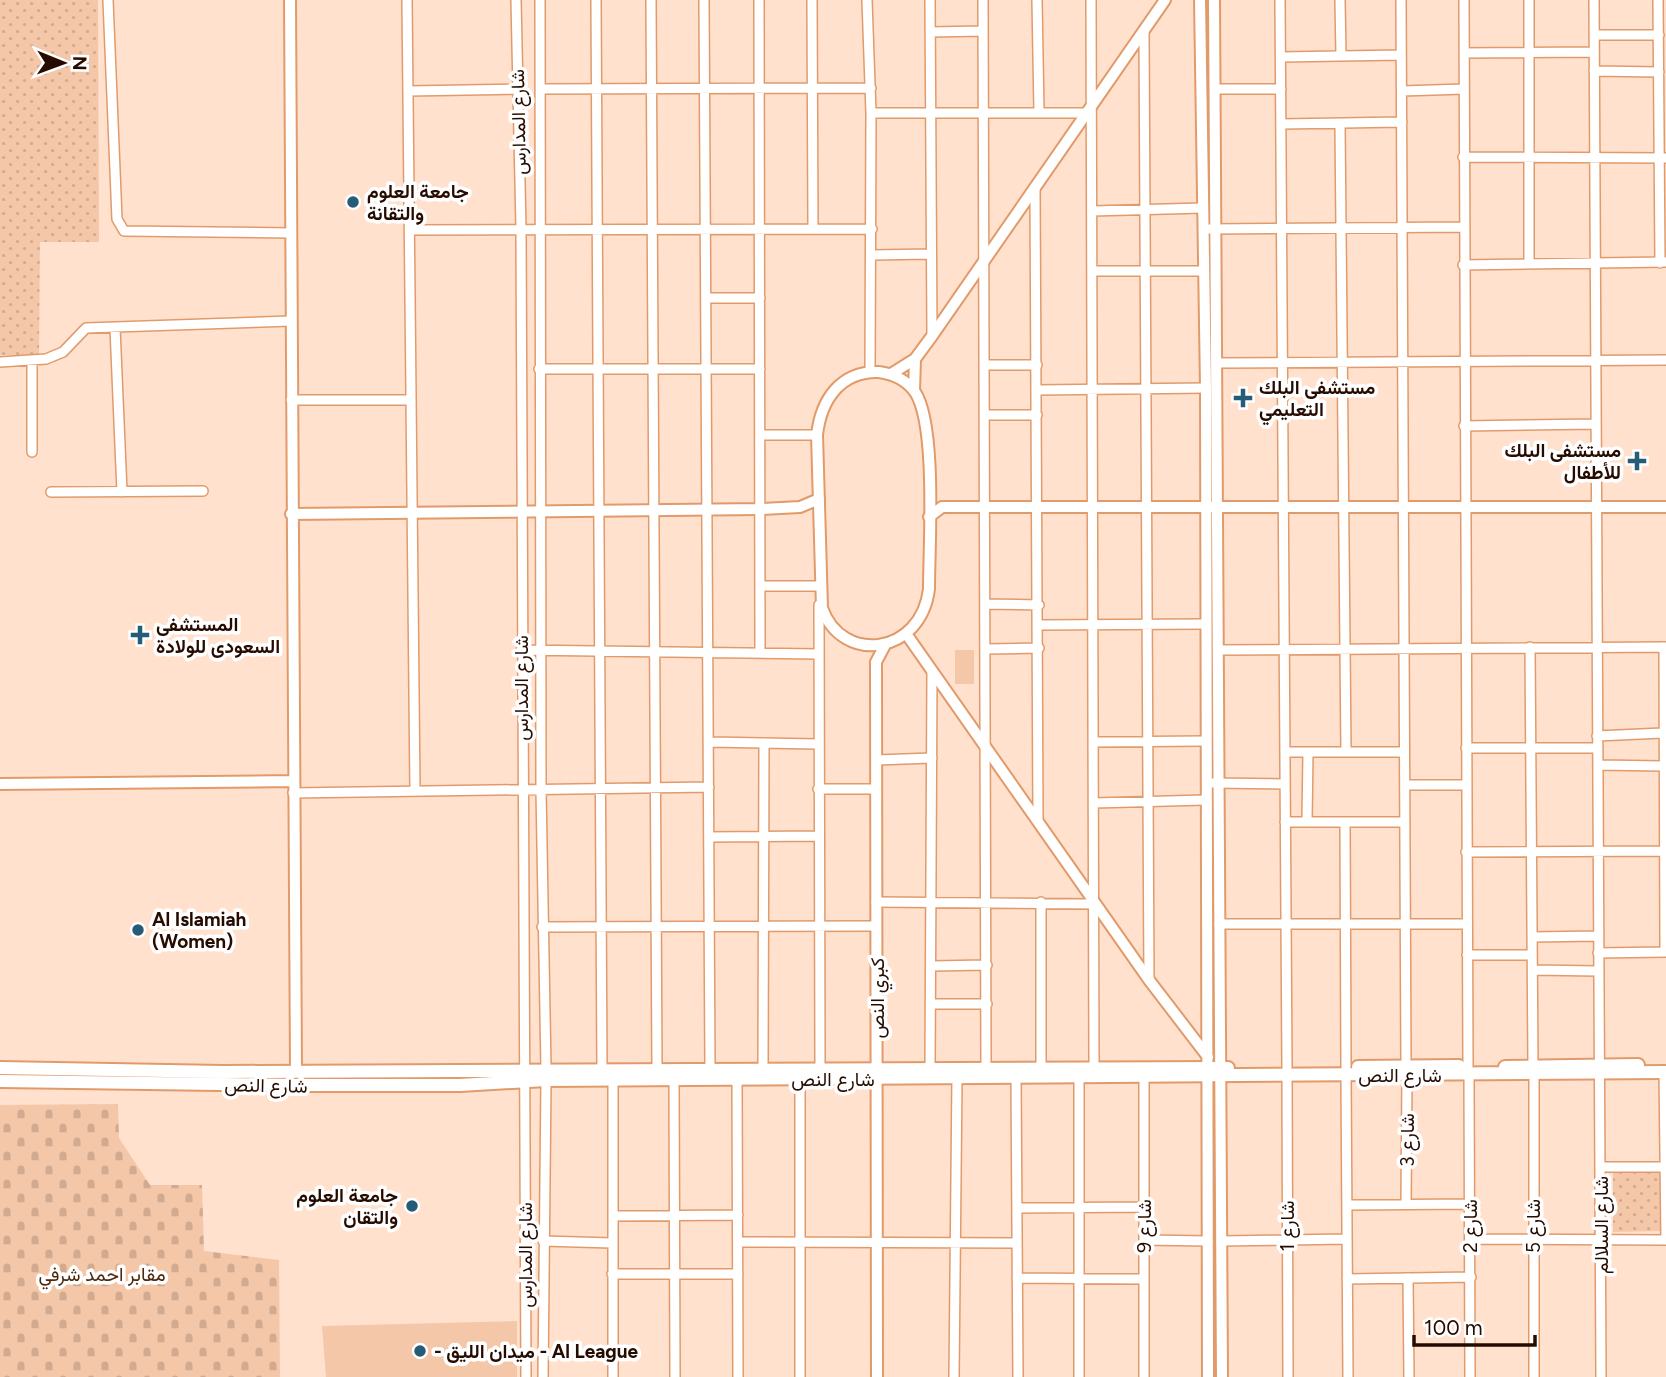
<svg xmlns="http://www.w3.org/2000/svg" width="1666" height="1377" font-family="Figtree,Vazirmatn,sans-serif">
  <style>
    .green { fill: #f4c7a9 }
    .cemetery { fill: url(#cemetery-stones) }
    .park { fill: url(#park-dots) }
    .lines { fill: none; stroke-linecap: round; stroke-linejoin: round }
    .minor-casing { stroke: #e19b6b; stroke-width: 12 }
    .tertiary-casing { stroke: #e19b6b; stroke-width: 14 }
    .secondary-casing { stroke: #e19b6b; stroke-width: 16 }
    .minor { stroke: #fff; stroke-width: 9 }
    .tertiary { stroke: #fff; stroke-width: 10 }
    .secondary { stroke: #fff; stroke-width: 12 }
    .poi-dot { fill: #275c78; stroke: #fff; stroke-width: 2.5 }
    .labels { text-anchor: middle; stroke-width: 7; stroke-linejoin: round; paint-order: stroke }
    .street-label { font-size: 19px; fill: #260c00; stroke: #fff }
    .poi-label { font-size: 19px; font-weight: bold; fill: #260c00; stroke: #fff; text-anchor: start }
    .park-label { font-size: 19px; fill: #4d280b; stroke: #fff }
  </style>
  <defs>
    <pattern id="cemetery-stones" width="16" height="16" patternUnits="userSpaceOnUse" patternTransform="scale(1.75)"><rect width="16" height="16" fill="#f4c7a9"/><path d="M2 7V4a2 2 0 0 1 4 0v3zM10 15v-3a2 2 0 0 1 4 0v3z" fill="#d1aa90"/></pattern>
    <pattern id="park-dots" width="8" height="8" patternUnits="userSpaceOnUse" patternTransform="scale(1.75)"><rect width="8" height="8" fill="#f4c7a9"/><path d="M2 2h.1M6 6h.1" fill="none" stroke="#d1aa90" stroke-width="1.8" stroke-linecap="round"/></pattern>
  </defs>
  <rect width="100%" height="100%" fill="#ffe1ce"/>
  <!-- green -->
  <path class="green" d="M955 650H974V684H955Z
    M517 1321V1377H326L322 1326Z"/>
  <!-- cemetery -->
  <path class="cemetery" d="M118 1104 119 1138 150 1185H202L204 1251 279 1260 280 1377H0V1105Z"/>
  <!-- park -->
  <path class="park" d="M0 0H98L99 242H40L39 355H0Z
    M1613 1172H1660V1231L1613 1232Z"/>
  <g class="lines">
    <!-- minor casing -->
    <g class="minor-casing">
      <path id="minor" d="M108 0 117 219 124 231 290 233
        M407 0 415 791
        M516 0 521 228 526 1377
        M540 0 541 790 546 1069
        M596 0 602 1070
        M651 0 657 1070
        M704 0 710 1069
        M759 0 760 653
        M812 0 813 228
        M867 0 871 113 870 372
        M930 0 932 336
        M983 0 986 1068
        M1037 0 1039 112
        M1091 0 1094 1067
        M1280 0 1287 1068
        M1340 0 1341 56
        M1401 0 1406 1067
        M1464 0 1468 1066
        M1529 0V264
        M1594 0 1601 1377
        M1658 0 1660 263
        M930 32 983 31
        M1144 32 1149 980
        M1594 35H1659
        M1464 53 1594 52
        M1281 57 1401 55
        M1594 71 1659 72
        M540 89 871 88
        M1215 89H1281
        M408 91 517 89
        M1402 91 1464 89
        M871 113H1086
        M1282 124 1402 122
        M1340 124 1346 752
        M1463 157 1666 158
        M1035 187 1038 821
        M1092 211 1203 208
        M1209 229 1463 227
        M410 230 872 229
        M872 255 930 254
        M1463 265 1666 262
        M1092 271H1204
        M706 298H760
        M115 328 122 492
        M32 361V452
        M0 362 46 359 63 352 86 328 291 321
        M1217 363 1666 360
        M984 365H1037
        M539 369H760
        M1037 390 1206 388
        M291 400H410
        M984 415H1037
        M1464 426 1595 424
        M760 435H817
        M51 492 203 491
        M760 586H819
        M985 604 1039 605
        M819 605 820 1069
        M1039 625 1205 624
        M1530 647 1533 1066
        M1664 647 1665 952
        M985 649 1039 648
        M521 650 819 654
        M1218 650 1666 647
        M1597 736 1662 733
        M709 742 818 744
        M1094 742 1204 741
        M1466 748H1598
        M1285 752H1404
        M876 760 932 758
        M1598 765 1663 766
        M1213 783 1285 784
        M1405 785H1466
        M818 789H876
        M293 793 709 787
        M1094 803 1205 800
        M1285 822H1405
        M1307 822 1308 752
        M1345 822 1346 1067
        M709 837 818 836
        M1466 852 1666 851
        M876 902 1095 904
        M1219 924H1467
        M542 927 876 926
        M1532 937 1598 936
        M1598 953 1666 952
        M1467 955H1532
        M931 966 987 965
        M1533 970 1598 971
        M931 1004H987
        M1041 1067V902
        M930 1068 932 673
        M763 1069 764 743
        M1079 1071V1377
        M1664 1072 1666 1239
        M1469 1074 1470 1377
        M1287 1075 1288 1377
        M1534 1075V1377
        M1144 1076V1377
        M1346 1076 1348 1377
        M1016 1077 1018 1377
        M674 1079 675 1377
        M737 1079 738 1377
        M1600 1167H1666
        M1406 1204 1407 1075
        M1347 1205 1470 1204
        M1018 1208 1144 1207
        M613 1216 738 1215
        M1471 1239 1666 1240
        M1144 1240 1208 1241
        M543 1241 612 1243
        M1221 1241 1347 1239
        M738 1242 1017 1243
        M612 1274H738
        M1017 1278 1144 1279
        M1408 1278 1409 1377
        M1347 1279 1471 1277
        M543 1377 546 1080
        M613 1377V1080
        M800 1377V1079
        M954 1377 957 1077"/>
    </g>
    <!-- tertiary casing -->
    <g class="tertiary-casing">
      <path id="tertiary" d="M290 0 296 1072
        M1200 0 1206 388 1208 1377
        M1214 0 1222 1377
        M879 372C893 374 906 379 915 392 937 425 929 546 929 589 921 655 842 665 822 608L817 435C821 400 840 371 879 372Z
        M891 374 915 359 932 336 1165 0
        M914 391 915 359
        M291 514 760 509 800 507 819 499
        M929 517 942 507H1666
        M907 635 1149 980 1208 1057
        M0 784 293 781
        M877 1377 876 662 885 645"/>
    </g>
    <!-- secondary casing -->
    <g class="secondary-casing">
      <path id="secondary" d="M1358 1067 1459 1066
        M1505 1067 1638 1065
        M0 1068 223 1072 1228 1068
        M0 1081 296 1085H460L546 1080 1666 1072"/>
    </g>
    <!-- minor -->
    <use href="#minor" class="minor"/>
    <!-- tertiary -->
    <use href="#tertiary" class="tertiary"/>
    <!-- secondary -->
    <use href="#secondary" class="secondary"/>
  </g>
  <!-- markers -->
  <g class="poi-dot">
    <circle cx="353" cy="202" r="7"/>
    <path d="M1239.5 387.5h7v7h7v7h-7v7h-7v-7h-7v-7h7z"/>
    <path d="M1633.5 450.5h7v7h7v7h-7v7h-7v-7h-7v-7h7z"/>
    <path d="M136.5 624.5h7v7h7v7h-7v7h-7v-7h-7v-7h7z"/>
    <circle cx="138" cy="930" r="7"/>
    <circle cx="412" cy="1206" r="7"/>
    <circle cx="420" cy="1351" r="7"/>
  </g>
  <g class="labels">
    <!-- street labels -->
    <g class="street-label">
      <text transform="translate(518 122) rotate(-91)" y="7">شارع المدارس</text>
      <text transform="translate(521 688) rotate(-90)" y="7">شارع المدارس</text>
      <text transform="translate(877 998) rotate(-90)" y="7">كبري النص</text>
      <text x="1400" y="1082">شارع النص</text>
      <text x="833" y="1086">شارع النص</text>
      <text transform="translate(266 1085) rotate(1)" y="7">شارع النص</text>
      <text transform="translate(1407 1140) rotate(-90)" y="7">شارع 3</text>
      <text transform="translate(1601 1225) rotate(-90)" y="7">شارع السلالم</text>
      <text transform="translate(1144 1226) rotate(-90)" y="7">شارع 9</text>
      <text transform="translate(1287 1226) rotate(-90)" y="7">شارع 1</text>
      <text transform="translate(1470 1226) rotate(-90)" y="7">شارع 2</text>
      <text transform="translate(1533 1226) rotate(-90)" y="7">شارع 5</text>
      <text transform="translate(525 1255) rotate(-90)" y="7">شارع المدارس</text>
    </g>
    <!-- poi labels -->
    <g class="poi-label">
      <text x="367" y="198">جامعة العلوم<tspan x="367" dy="22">والتقانة</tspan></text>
      <text x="1259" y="394">مستشفى البلك<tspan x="1259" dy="22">التعليمي</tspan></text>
      <text x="1621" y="457" text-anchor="end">مستشفى البلك<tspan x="1621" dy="22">للأطفال</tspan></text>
      <text x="156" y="631">المستشفى<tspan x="156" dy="22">السعودى للولادة</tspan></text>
      <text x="152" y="926">Al Islamiah<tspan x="152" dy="22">(Women)</tspan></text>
      <text x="398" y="1202" text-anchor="end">جامعة العلوم<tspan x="398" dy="22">والتقان</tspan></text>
      <text x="434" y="1358">- ميدان الليق - Al League</text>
    </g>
    <!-- park labels -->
    <g class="park-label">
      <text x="102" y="1281">مقابر احمد شرفي</text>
    </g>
  </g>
  <!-- north arrow -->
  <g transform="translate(63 63) rotate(91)" stroke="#ffffff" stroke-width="5" paint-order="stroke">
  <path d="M0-5L12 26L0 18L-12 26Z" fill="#260c00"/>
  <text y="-10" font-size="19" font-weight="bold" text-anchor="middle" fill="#260c00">N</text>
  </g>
  <!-- scale -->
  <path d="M1414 1335v10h121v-10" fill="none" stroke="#260c00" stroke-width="3.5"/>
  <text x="1424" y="1335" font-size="21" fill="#260c00" stroke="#ffffff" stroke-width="5" paint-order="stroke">100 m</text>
</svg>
